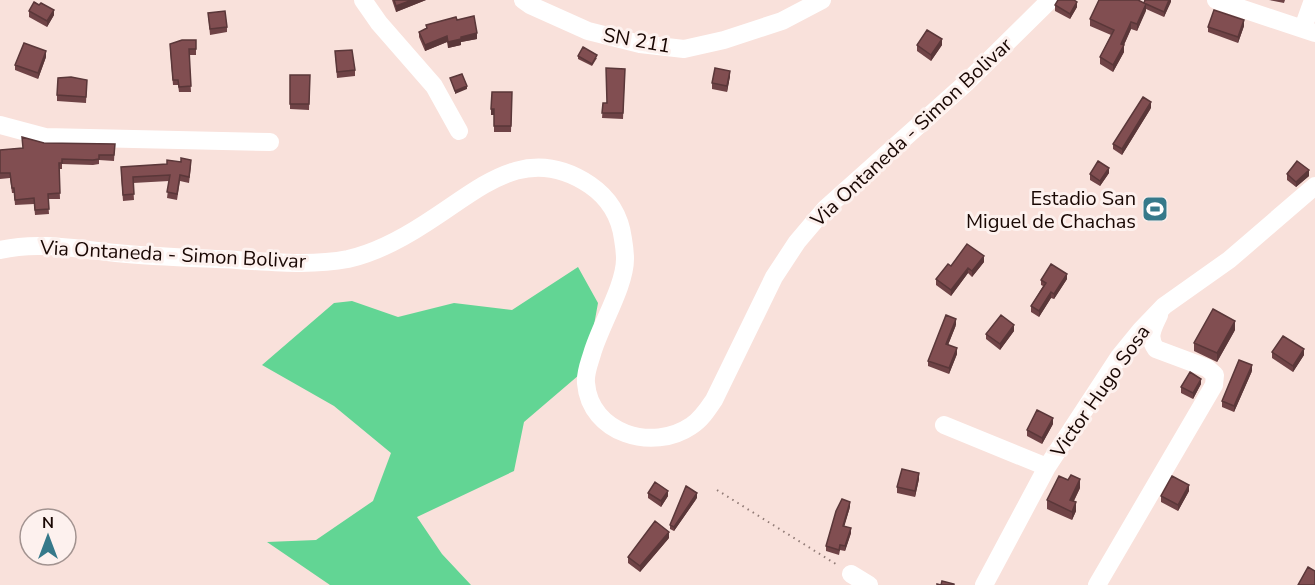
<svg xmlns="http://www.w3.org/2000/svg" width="1315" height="585" font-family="'Nunito Sans',sans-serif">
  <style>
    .forest { fill: #62d594 }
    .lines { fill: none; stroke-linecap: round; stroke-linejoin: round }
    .path { stroke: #917b76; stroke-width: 2; stroke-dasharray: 1.5 4.5; stroke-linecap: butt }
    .minor { stroke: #fff; stroke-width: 18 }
    .wall { fill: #6f4346 }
    .shaded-wall { fill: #5a3739 }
    .building { fill: #814e51; stroke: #5a3739; stroke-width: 1.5 }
    .labels { text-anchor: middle; stroke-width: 6; stroke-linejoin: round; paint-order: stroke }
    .street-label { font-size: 20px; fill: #190703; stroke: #fdf1ee }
    .poi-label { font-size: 20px; fill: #190703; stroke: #fdf1ee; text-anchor: end }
  </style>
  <rect width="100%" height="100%" fill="#f9e1db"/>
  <!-- forest -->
  <path class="forest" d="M578 267 598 303 586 369 524 422 514 471 417 517 442 554 471 585H330L267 542 316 540 373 501 391 453 334 406 262 365 334 303 352 301 398 317 454 303 512 310Z"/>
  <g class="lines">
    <!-- path -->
    <path class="path" d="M717 490 839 566"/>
    <!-- minor -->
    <path class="minor" d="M363 0 379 23 434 86 459 131
      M523 0 530 5 588 31 640 44 684 49 724 40 782 21 822 0
      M1216 0 1315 33
      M1303 28 1313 0
      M0 125 45 137 270 142
      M0 250C37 241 78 249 116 253 156 257 197 258 237 260 273 262 312 266 348 259 375 253 403 238 426 223 479 190 525 141 590 185 609 198 620 216 623 239 624 245 625 252 625 259 625 286 600 326 592 354 589 364 585 373 586 383 590 434 653 452 691 426 701 420 708 409 714 400L774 277 797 242 825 209 966 83 1050 0
      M944 425 1047 467
      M851 574 869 585
      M984 585 1047 467 1119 357 1141 330 1164 306 1229 260 1315 186
      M1097 585 1214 385 1215 375 1207 368 1156 349C1147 337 1153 328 1159 315"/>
  </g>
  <!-- wall -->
  <path class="wall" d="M392 0H426L396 12Z
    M1171 0 1164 17 1146 9 1137 31 1131 29 1124 45V52L1113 72 1100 64V57L1111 35 1090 26V19L1144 3Z
    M1269 0H1285L1284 3Z
    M1055 5 1077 7 1070 19 1055 11Z
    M29 11 54 15 47 27 29 17Z
    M208 13 227 27V32L210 35Z
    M457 20 477 39 461 42V45L448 48 447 42 425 51 419 37V32L426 29V25Z
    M1244 26 1238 43 1208 32V27Z
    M196 40V55H189L191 92H179L178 85H173L170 49Z
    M917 45H942L931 61 917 51Z
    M335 51 355 70V76L337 78Z
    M578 56 597 58 592 66 578 59Z
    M46 57 38 79 15 70V65Z
    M625 69 623 119 602 118 603 103H606Z
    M290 75H310L309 110 290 109Z
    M730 76 727 92 712 89V83Z
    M87 80 86 103 57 101V95Z
    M512 92 511 132H494V115H491Z
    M1151 108 1122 155 1113 149V144Z
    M44 143 115 144 114 161 99 160V164L93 165 62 164V169H59L60 199H48L49 214 35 215 34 204 15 205 14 193H12L10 178 0 179V150L22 148Z
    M191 166 189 183 180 181 177 200 167 198 169 181 133 183 134 200 123 201 121 173Z
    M1109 173 1100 186 1090 180V174Z
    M1287 174 1309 176 1296 187 1287 180Z
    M984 262 972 277 968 273 951 296 936 285V279L951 266Z
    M1067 279 1054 299 1051 298 1039 317 1031 312V306L1043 286 1041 285V280Z
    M956 325 948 345 957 354 949 374 928 366V361Z
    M1235 330 1217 362 1194 351V343Z
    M1014 331 1000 350 986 339V334Z
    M1272 352 1304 355 1293 372 1272 358Z
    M1252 371 1234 412 1222 407V401Z
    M1201 384 1193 399 1181 393V387Z
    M1053 424 1042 444 1027 436V430Z
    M919 479 915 497 897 493V487Z
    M1080 488 1074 501 1076 511 1072 520 1047 509V500Z
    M1189 491 1178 511 1161 502V496Z
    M648 493 668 496 661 507 648 498Z
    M697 498 674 531 670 529V525Z
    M850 507 844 526 851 533 845 551 840 550 839 555 826 551V546Z
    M669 538 640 572 628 563V557Z"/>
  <!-- shaded-wall -->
  <path class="shaded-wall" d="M412 0H426L396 12V6Z
    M1169 0H1171V2L1164 17V12Z
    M1077 2V7L1070 19V14Z
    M1146 4V11L1137 31V24Z
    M54 10V15L47 27V21Z
    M1244 20V26L1238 43V37Z
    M1131 22V29L1122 49 1124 45V52L1113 72V65Z
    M477 33V39L461 42V45L448 48V42L461 37Z
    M447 36V42L425 51V45Z
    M942 39V45L931 61V55Z
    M46 51V57L38 79V73Z
    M730 71V76L727 92V86Z
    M467 86V89L455 94V91Z
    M1151 102V108L1122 155V149Z
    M491 109H494V115H491Z
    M1109 168V173L1100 186V181Z
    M1309 170V176L1296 187V182Z
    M984 256V262L972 277V271Z
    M968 268V273L951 296V290Z
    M1067 274V279L1054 299V294Z
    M1051 292V298L1039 317V311Z
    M956 319V325L946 350V344Z
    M1235 321V330L1217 362V353Z
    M1014 325V331L1000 350V344Z
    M957 348V354L949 374V368Z
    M1304 349V355L1293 372V366Z
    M1252 365V371L1234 412V406Z
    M1201 379V384L1193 399V393Z
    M1053 418V424L1042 444V438Z
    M919 473V479L915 497V491Z
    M1080 479V488L1070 508V500Z
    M1189 485V491L1178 511V505Z
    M668 491V496L661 507V501Z
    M697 493V498L674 531V527Z
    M850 502V507L843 531V526Z
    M1076 502V511L1072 520V512Z
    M851 528V533L845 551V546Z
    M669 532V538L640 572V566Z"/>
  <!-- building -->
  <path class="building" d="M394 0H412L396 6Z
    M1058 0H1074L1077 2 1070 14 1055 5Z
    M1099 0H1138L1146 4 1137 24 1131 22 1121 44 1124 45 1113 65 1100 57 1114 30 1090 19Z
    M1145 0H1169L1164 12 1144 3Z
    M34 2 39 5 41 3 54 10 47 21 29 11Z
    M1214 10 1244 20 1238 37 1208 27Z
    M225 11 227 27 210 29 208 13Z
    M474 16 477 33 461 37V39L448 42 447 36 425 45 419 32 427 28 426 25 456 17 457 20Z
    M927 30 942 39 931 55 917 45Z
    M182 40H196V49H189L191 86 179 87 178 80H173L170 44Z
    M24 43 46 51 38 73 15 65Z
    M583 47 597 55 592 64 578 56Z
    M352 50 355 70 337 72 335 51Z
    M606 68 625 69 623 113H602L603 103H607Z
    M715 68 730 71 727 86 712 83Z
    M462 74 467 86 455 91 450 78Z
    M290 75H310L309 104H290Z
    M71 77 87 80 86 97 57 95 58 78Z
    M492 92H512L511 126H494V109H491Z
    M1143 97 1151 102 1122 149 1113 144Z
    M22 137 44 143 115 144 114 155H99V159L93 160 62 159V163H59L60 193 48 194 49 209 35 210 34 198 15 200 14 188H12L10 173H0V150L23 148Z
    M181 158 191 160 189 177 180 175 177 194 167 192 170 175 133 177 134 194 123 195 121 167 167 164V160L181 162Z
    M1098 161 1109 168 1100 181 1090 174Z
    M1297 161 1309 170 1296 182 1287 174Z
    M967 244 984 256 972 271 968 268 951 290 936 279 948 264 951 266Z
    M1051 264 1067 274 1054 294 1051 292 1039 311 1031 306 1046 283 1041 280Z
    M1213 309 1235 321 1217 353 1194 343Z
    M946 315 956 319 946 344 957 348 949 368 928 361Z
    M1001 315 1014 325 1000 344 986 334Z
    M1283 336 1304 349 1293 366 1272 352Z
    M1239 360 1252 365 1234 406 1222 401Z
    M1190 372 1201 379 1193 393 1181 387Z
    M1037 410 1053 418 1042 438 1027 430Z
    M902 469 919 473 915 491 897 487Z
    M1071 475 1080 479 1070 500 1076 502 1072 512 1047 500 1059 476 1068 480Z
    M1172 476 1189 485 1178 505 1161 496Z
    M655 482 668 491 661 501 648 493Z
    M686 486 697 493 674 527 670 525Z
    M842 499 850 502 843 526 851 528 845 546 840 545 839 550 826 546 836 511Z
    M655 521 669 532 640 566 628 557Z
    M1308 567 1315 571V584L1314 585H1298Z
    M942 581 954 584V585H937V584L941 585Z"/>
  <!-- icons -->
  <defs>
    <g id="stadium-square" transform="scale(1.35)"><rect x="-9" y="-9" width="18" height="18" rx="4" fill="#36798a" stroke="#fdf1ee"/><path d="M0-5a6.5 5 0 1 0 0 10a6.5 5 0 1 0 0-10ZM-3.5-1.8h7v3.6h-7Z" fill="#fff"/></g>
  </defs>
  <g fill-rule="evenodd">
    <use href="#stadium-square" x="1155" y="209"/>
  </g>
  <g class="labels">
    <!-- street labels -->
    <g class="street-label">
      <text transform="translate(637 40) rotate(10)" y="7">SN 211</text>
      <text transform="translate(911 132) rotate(-43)" y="7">Via Ontaneda - Simon Bolivar</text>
      <text transform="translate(173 254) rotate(3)" y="7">Via Ontaneda - Simon Bolivar</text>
      <text transform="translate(1100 391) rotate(-55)" y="7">Victor Hugo Sosa</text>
    </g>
    <!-- poi labels -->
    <g class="poi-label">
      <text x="1136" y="205">Estadio San<tspan x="1136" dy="23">Miguel de Chachas</tspan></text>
    </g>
  </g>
  <!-- north arrow -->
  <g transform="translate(48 537)"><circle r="28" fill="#fdf1ee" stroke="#a29390" stroke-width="1.5"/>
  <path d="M0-4.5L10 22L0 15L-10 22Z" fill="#36798a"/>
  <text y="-9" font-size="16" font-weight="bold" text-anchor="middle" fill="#190703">N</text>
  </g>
</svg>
